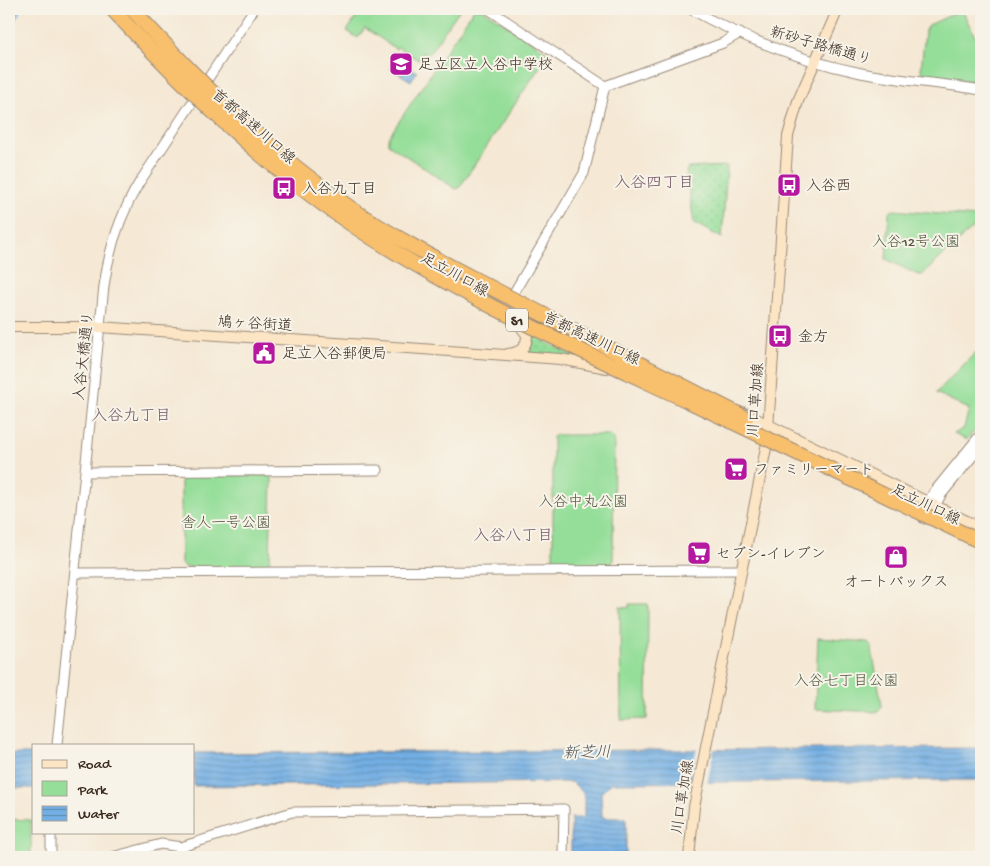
<svg xmlns="http://www.w3.org/2000/svg" width="990" height="866" font-family="'Gochi Hand','Klee One',sans-serif">
  <style>
    .grass { fill: url(#grass-dots); stroke: #68845c }
    .park { fill: #94de99; stroke: #68845c }
    .water { fill: url(#water-rules); stroke: #576c81 }
    .pier { fill: #f5e8d4 }
    .lines { fill: none; stroke-linecap: round; stroke-linejoin: round }
    .river { stroke: #73afe4; stroke-width: 11 }
    .tertiary-casing { stroke: #988979; stroke-width: 11 }
    .secondary-casing { stroke: #988979; stroke-width: 12 }
    .tertiary { stroke: #fff; stroke-width: 9 }
    .secondary { stroke: #fce5c4; stroke-width: 10 }
    .motorway-bridge-casing { stroke: #988979; stroke-width: 16; stroke-linecap: butt }
    .motorway-bridge { stroke: #f8bf6c; stroke-width: 14 }
    .labels { text-anchor: middle; stroke-width: 4; stroke-linejoin: round; paint-order: stroke }
    .shield { fill: #f7f3e8; stroke: #73665b; stroke-width: 1 }
    .shield-label { font-size: 14px; font-weight: bold; fill: #3b2a1e }
    .street-label { font-size: 15px; fill: #3b2a1e; stroke: #f7f3e8 }
    .poi-label { font-size: 15px; fill: #3b2a1e; stroke: #f7f3e8; text-anchor: start }
    .park-label { font-size: 15px; fill: #51573d; stroke: #f7f3e8 }
    .neighbourhood-label { font-size: 16px; fill: #735665; stroke: #f7f3e8 }
    .water-label { font-size: 16px; font-style: italic; fill: #4c5259; stroke: #f7f3e8 }
  </style>
  <defs>
    <pattern id="grass-dots" width="8" height="8" patternUnits="userSpaceOnUse" patternTransform="scale(1.25)"><rect width="8" height="8" fill="#94de99"/><path d="M2 2h.1M6 6h.1" fill="none" stroke="#80bf83" stroke-width="1.8" stroke-linecap="round"/></pattern>
    <pattern id="water-rules" width="6" height="5" patternUnits="userSpaceOnUse" patternTransform="scale(1.25)"><rect width="6" height="5" fill="#73afe4"/><path d="M0 2.5h6" fill="none" stroke="#608fb8"/></pattern>
  </defs>
  <rect width="100%" height="100%" fill="#f7f3e8"/>
  <filter id="ink" filterUnits="userSpaceOnUse"><feTurbulence type="fractalNoise" baseFrequency=".02" numOctaves="2"/><feDisplacementMap in="SourceGraphic" scale="10" xChannelSelector="R" yChannelSelector="G"/><feConvolveMatrix kernelMatrix="1 2 1 2 8 2 1 2 1" color-interpolation-filters="sRGB"/></filter>
  <filter id="wash" filterUnits="userSpaceOnUse"><feTurbulence type="fractalNoise" baseFrequency=".0096" numOctaves="4" result="noise"/><feDisplacementMap in="SourceGraphic" scale="20" xChannelSelector="R" yChannelSelector="G"/><feGaussianBlur stdDeviation="1.12" result="paint"/><feColorMatrix in="noise" values="0 0 0 0 0 0 0 0 0 0 0 0 0 0 0 0 0 1.4 0 .05"/><feComposite in="paint" operator="in"/></filter>
  <g filter="url(#wash)">
    <rect width="100%" height="100%" fill="#f5e8d4"/>
    <!-- grass -->
    <path class="grass" d="M727 166 722 238 694 223 686 171 688 168Z
      M533 336 538 338 578 358 526 353 532 345Z"/>
    <!-- park -->
    <path class="park" d="M362 9H460L428 55 423 52 418 60 398 47 396 49 365 28 358 38 347 31Z
      M474 9H482L546 51 547 56 459 188 456 189 388 144V138Z
      M959 11 963 12 981 49V83L923 73 921 70 925 31 927 26Z
      M893 210 976 217 978 223 922 275H918L886 259 889 213Z
      M981 347V423L967 440 954 434 964 428 969 409 936 393Z
      M556 435H610L614 439 613 562 609 566H556L553 563V437Z
      M185 475H271L272 476 270 560 264 568 184 567 181 564V479Z
      M629 604H648L647 719 621 720 620 607 629 608Z
      M818 638 867 642 871 644 882 706 878 712 815 709Z
      M9 819 31 820V857H9Z"/>
    <!-- water -->
    <path class="water" d="M397 59 417 72 411 81 391 69Z
      M981 748V780L611 783 601 793 602 816 605 818H626V857H571V818H581L584 816V794L572 782 194 786V753Z
      M9 754H34V788H9Z"/>
    <!-- pier -->
    <path class="pier" d="M697 748H714L707 785H690Z"/>
    <g class="lines">
      <!-- river -->
      <path class="river" d="M9 21 16 9"/>
    </g>
  </g>
  <g filter="url(#ink)">
    <g class="lines">
      <!-- tertiary casing -->
      <g class="tertiary-casing">
        <path id="tertiary" d="M488 9 605 86 723 43 740 33
          M690 9C743 38 802 61 861 73 901 81 941 83 981 90
          M512 296 584 173 605 86
          M85 472 378 470
          M932 512 941 495 981 446
          M924 519 923 511 934 492 981 434
          M75 573 741 570
          M57 745 104 286C109 248 120 215 139 183L254 9
          M51 857V832
          M112 857 161 844 181 847 292 812 564 809 563 857"/>
      </g>
      <!-- secondary casing -->
      <g class="secondary-casing">
        <path id="secondary" d="M9 327H99L365 345 560 359 607 368
          M508 354C520 352 527 348 527 335L521 327
          M742 412 981 528
          M689 857 694 807 767 443 788 136 798 101 838 9"/>
      </g>
      <!-- tertiary -->
      <use href="#tertiary" class="tertiary"/>
      <!-- secondary -->
      <use href="#secondary" class="secondary"/>
      <!-- motorway-bridge casing -->
      <g class="motorway-bridge-casing">
        <path id="motorway-bridge" d="M112 9C184 86 258 160 345 220 452 293 571 346 688 401 786 447 884 495 981 542
          M132 9C198 81 268 151 349 207 399 241 454 268 507 296 586 337 666 377 746 418"/>
      </g>
      <!-- motorway-bridge -->
      <use href="#motorway-bridge" class="motorway-bridge"/>
    </g>
  </g>
  <!-- icons -->
  <defs>
    <g id="school-square" transform="scale(1.25)"><rect x="-9" y="-9" width="18" height="18" rx="4" fill="#b5179e" stroke="#f7f3e8"/><path d="M0-5L7-2L0 1L-7-2ZM-4 1L0 2.5L4 1V4Q0 6-4 4Z" fill="#fff"/></g>
    <g id="bus-square" transform="scale(1.25)"><rect x="-9" y="-9" width="18" height="18" rx="4" fill="#b5179e" stroke="#f7f3e8"/><path d="M-5-6H5V4H4V6H2V4H-2V6H-4V4H-5ZM-3.5-4V0h7V-4ZM-3.5 1.2v1.5H-2V1.2ZM2 1.2v1.5H3.5V1.2Z" fill="#fff"/></g>
    <g id="civic-square" transform="scale(1.25)"><rect x="-9" y="-9" width="18" height="18" rx="4" fill="#b5179e" stroke="#f7f3e8"/><path d="M-.6-6.5H3V-4.5H.6V-3L4-1V1h2V6H-6V1h2V-1L-.6-3ZM-1.2 2.5V6h2.4V2.5Z" fill="#fff"/></g>
    <g id="supermarket-square" transform="scale(1.25)"><rect x="-9" y="-9" width="18" height="18" rx="4" fill="#b5179e" stroke="#f7f3e8"/><path d="M-6-5.5h2.5l.6 2H6L4.5 2H-2.5L-4.4-4H-6ZM-1.5 3.2a1.3 1.3 0 1 0 .1 0ZM3 3.2a1.3 1.3 0 1 0 .1 0Z" fill="#fff"/></g>
    <g id="shop-square" transform="scale(1.25)"><rect x="-9" y="-9" width="18" height="18" rx="4" fill="#b5179e" stroke="#f7f3e8"/><path d="M-5-2.5h2.3a2.7 3.5 0 0 1 5.4 0H5L5.5 6h-11ZM-1.5-2.5h3a1.5 2.3 0 0 0-3 0Z" fill="#fff"/></g>
  </defs>
  <g fill-rule="evenodd">
    <use href="#school-square" x="401" y="64"/>
    <use href="#bus-square" x="789" y="185"/>
    <use href="#bus-square" x="284" y="188"/>
    <use href="#bus-square" x="780" y="336"/>
    <use href="#civic-square" x="264" y="353"/>
    <use href="#supermarket-square" x="736" y="469"/>
    <use href="#supermarket-square" x="699" y="553"/>
    <use href="#shop-square" x="896" y="557"/>
  </g>
  <g class="labels">
    <!-- shield labels -->
    <rect class="shield" x="506" y="308.5" width="22" height="23" rx="4"/>
    <g class="shield-label">
      <text x="517" y="325">S1</text>
    </g>
    <!-- street labels -->
    <g class="street-label">
      <text transform="translate(821 45) rotate(16)" y="5">新砂子路橋通り</text>
      <text transform="translate(254 126) rotate(41)" y="5">首都高速川口線</text>
      <text transform="translate(455 274) rotate(29)" y="5">足立川口線</text>
      <text transform="translate(255 323) rotate(3)" y="5">鳩ヶ谷街道</text>
      <text transform="translate(592 338) rotate(25)" y="5">首都高速川口線</text>
      <text transform="translate(83 356) rotate(-84)" y="5">入谷大橋通り</text>
      <text transform="translate(755 400) rotate(-86)" y="5">川口草加線</text>
      <text transform="translate(926 504) rotate(26)" y="5">足立川口線</text>
      <text transform="translate(682 797) rotate(-81)" y="5">川口草加線</text>
    </g>
    <!-- poi labels -->
    <g class="poi-label">
      <text x="418" y="69">足立区立入谷中学校</text>
      <text x="806" y="190">入谷西</text>
      <text x="302" y="193">入谷九丁目</text>
      <text x="798" y="341">金方</text>
      <text x="282" y="358">足立入谷郵便局</text>
      <text x="754" y="474">ファミリーマート</text>
      <text x="716" y="558">セブン-イレブン</text>
      <text x="896" y="586" text-anchor="middle">オートバックス</text>
    </g>
    <!-- park labels -->
    <g class="park-label">
      <text x="916" y="246">入谷12号公園</text>
      <text x="583" y="506">入谷中丸公園</text>
      <text x="226" y="527">舎人一号公園</text>
      <text x="846" y="685">入谷七丁目公園</text>
    </g>
    <!-- neighbourhood labels -->
    <g class="neighbourhood-label">
      <text x="654" y="187">入谷四丁目</text>
      <text x="131" y="420">入谷九丁目</text>
      <text x="513" y="540">入谷八丁目</text>
    </g>
    <!-- water labels -->
    <g class="water-label">
      <text transform="translate(587 751) rotate(-1)" y="6">新芝川</text>
    </g>
  </g>
  <!-- margin -->
  <rect width="990" height="866" fill="none" stroke="#f7f3e8" stroke-width="30"/>
  <!-- legend -->
  <rect x="32" y="744" width="162" height="90" fill="#f7f3e8" stroke="#aca397"/>
  <rect x="42" y="760" width="25" height="8" fill="#fce5c4" stroke="#aca397"/>
  <text x="78" y="768" font-size="15" fill="#3b2a1e">Road</text>
  <rect x="42" y="781" width="25" height="15" fill="#94de99" stroke="#aca397"/>
  <text x="78" y="794" font-size="15" fill="#3b2a1e">Park</text>
  <rect x="42" y="806" width="25" height="15" fill="url(#water-rules)" stroke="#aca397"/>
  <text x="78" y="818" font-size="15" fill="#3b2a1e">Water</text>
</svg>
